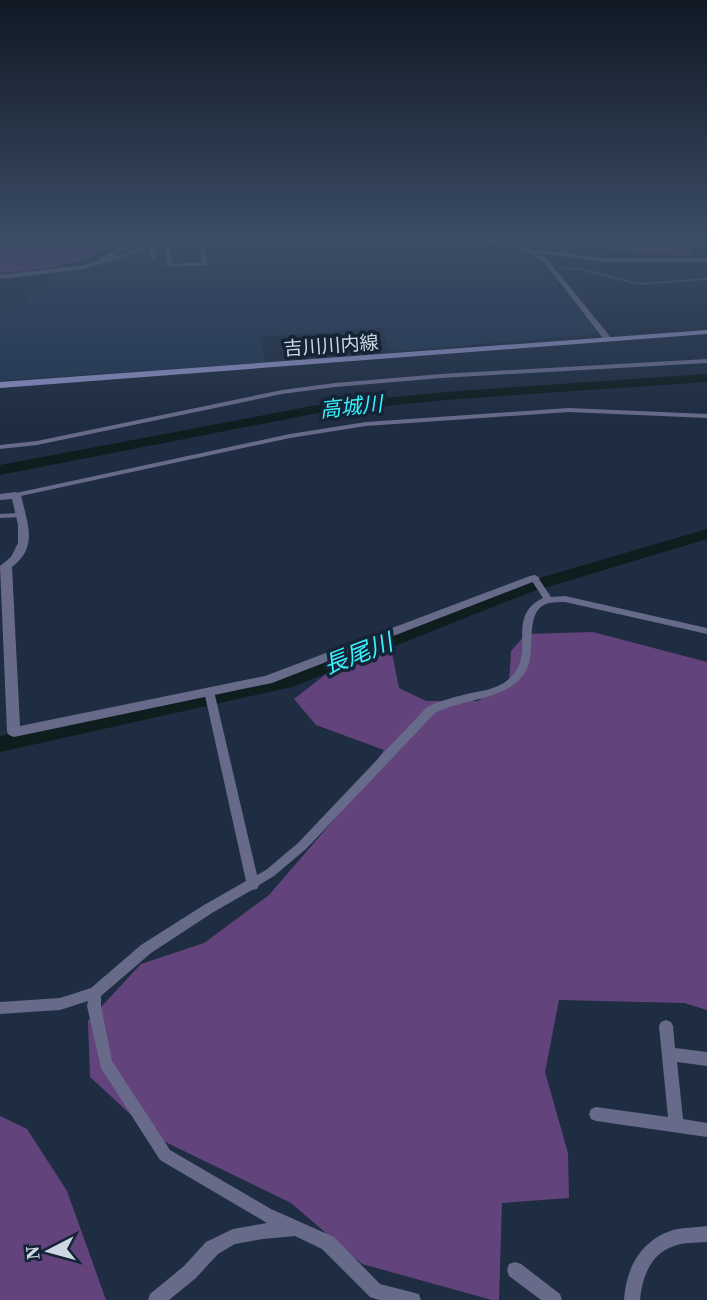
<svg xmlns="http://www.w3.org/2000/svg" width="707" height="1300" font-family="'Source Serif 4','Noto Sans JP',serif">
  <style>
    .built { fill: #233750 }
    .green { fill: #62437c }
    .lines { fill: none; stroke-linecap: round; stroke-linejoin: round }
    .stream { stroke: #47565a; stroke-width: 2 }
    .river { fill: #0e1e1f; fill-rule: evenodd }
    .minor { fill: #676a89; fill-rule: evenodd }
    .tertiary { fill: #676a89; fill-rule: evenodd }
    .secondary { fill: #888bbd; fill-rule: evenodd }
    .labels { text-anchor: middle; stroke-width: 7; stroke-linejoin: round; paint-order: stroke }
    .far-street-label { font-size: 19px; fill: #cdd7e4; stroke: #142336 }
    .far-water-label { font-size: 21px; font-style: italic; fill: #3af0fb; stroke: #142336 }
    .water-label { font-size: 24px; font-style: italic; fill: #3af0fb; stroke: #142336 }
  </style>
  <rect width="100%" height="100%" fill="#1e2d41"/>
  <!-- built -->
  <path class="built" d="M188 237H343L371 245 510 249 530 257 544 266 598 334 390 352 381 328 260 337 266 362 0 381V305L25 304 28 291 46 290 50 273 84 268 148 249 168 240Z"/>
  <!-- green -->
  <path class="green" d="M0 237H122C90 266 41 270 0 273Z
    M502 237H707V242H688L689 248 695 250 688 252 693 256 623 252 590 246 571 248 566 256 556 254 561 252 559 248 543 244 525 246 519 242H526L524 239 512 242 501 239Z
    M593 632 707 662V1010L684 1003 559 1000 545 1072 568 1153 569 1198 502 1203 499 1300H492L362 1264 291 1203 155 1137 90 1077 88 1021 141 964 204 943 269 895 344 808 384 750 316 725 294 699 339 664 391 648 399 688 426 701H478L509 682 511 651 526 634Z
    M0 1116 27 1129 67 1191 106 1300H0Z"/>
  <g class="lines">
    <!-- stream -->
    <path class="stream" d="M558 268 580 269 638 284 707 279"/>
    <!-- river -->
    <path class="river" d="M707 374V382L457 399 323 412 0 475V465L323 404 457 391Z
      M707 529V539L531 592 292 687 0 752V736L281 676 519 584Z"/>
    <!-- minor -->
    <path class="minor" d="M126 237H131L128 248 101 262H97V260L123 246Z
      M198 237H203L207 265 167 267 165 245 198 242ZM199 245 202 262 172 264 170 247Z
      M154 242 157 244 156 257 153 259 150 257 151 244Z
      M530 249 604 258H707V262H604L528 252V250Z
      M707 359V363L441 378 335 387 282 394 37 445 0 449V445L37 441 282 390 335 383 441 374Z
      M569 408 707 414V418L569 412 366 426 290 438 16 497 12 495 16 493 290 434 366 422Z
      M19 513 23 515 22 517 0 518V514Z
      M534 575 537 576 551 597 565 596 707 628V634L565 602C560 602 554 602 549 603 522 610 538 651 526 671 509 701 463 698 435 713L306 849 274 876 259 885 257 889 252 890 212 913 151 953 101 996V1006L112 1061 170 1150 271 1209 334 1237 380 1284 419 1294 421 1300H379L370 1297 322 1249 295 1236 263 1239 235 1244 218 1254 196 1278 169 1300H148L150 1294 184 1266 206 1242 233 1229 267 1223 160 1160 101 1068 87 1006 88 1001 60 1010 0 1014V1002L60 998 91 988 141 945 204 905 246 881 204 691 205 689 209 688 214 691 257 875 266 870 298 843 427 707C439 701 451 698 463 695 479 691 497 690 509 679 538 653 504 617 543 598L530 578Z
      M666 1020 671 1022 673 1026 675 1048 707 1052V1066L677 1062 683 1119 707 1123V1137L596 1121 591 1119 589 1114 591 1109 596 1107 668 1117 659 1026 661 1022Z
      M707 1226V1242C696 1243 684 1242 674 1246 650 1254 642 1278 640 1300H624C626 1268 641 1240 673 1230 684 1227 696 1228 707 1226Z
      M515 1262 521 1264 560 1294 562 1300H541L509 1276 507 1270 509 1264Z"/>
    <!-- tertiary -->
    <path class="tertiary" d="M175 237H184L85 269 0 279V275L84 265Z
      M361 237 433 240 436 242 433 244 364 239Z
      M422 237C462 234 514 236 548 260L612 339 605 341 544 262C516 243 487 243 454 241 443 241 431 241 422 237Z
      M16 492 21 495C27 523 39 547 12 567L20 726 265 676 530 576 534 575 540 578 538 580 272 683 14 737 9 735 7 732 0 566 11 557 18 543V525L12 499 0 500V494Z"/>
    <!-- secondary -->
    <path class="secondary" d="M707 330V334L0 388V382Z"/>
  </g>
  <!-- sky -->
  <linearGradient id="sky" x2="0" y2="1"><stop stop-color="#101924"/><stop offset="0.57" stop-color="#3b4c65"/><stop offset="1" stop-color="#3b4c65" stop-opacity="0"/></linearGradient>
  <rect width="707" height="419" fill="url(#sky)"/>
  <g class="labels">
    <!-- far-street labels -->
    <g class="far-street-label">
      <text transform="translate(331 345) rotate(-4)" y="7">吉川川内線</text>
    </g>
    <!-- far-water labels -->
    <g class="far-water-label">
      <text transform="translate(351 407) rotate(-6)" y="7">高城川</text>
    </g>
    <!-- water labels -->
    <g class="water-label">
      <text transform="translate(358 654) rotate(-21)" y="8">長尾川</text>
    </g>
  </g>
  <!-- north arrow -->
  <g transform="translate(49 1251) rotate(264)" stroke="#142336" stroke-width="5" paint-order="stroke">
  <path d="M0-5L12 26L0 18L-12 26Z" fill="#cdd7e4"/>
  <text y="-10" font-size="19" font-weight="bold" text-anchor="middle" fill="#cdd7e4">N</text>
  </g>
</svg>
